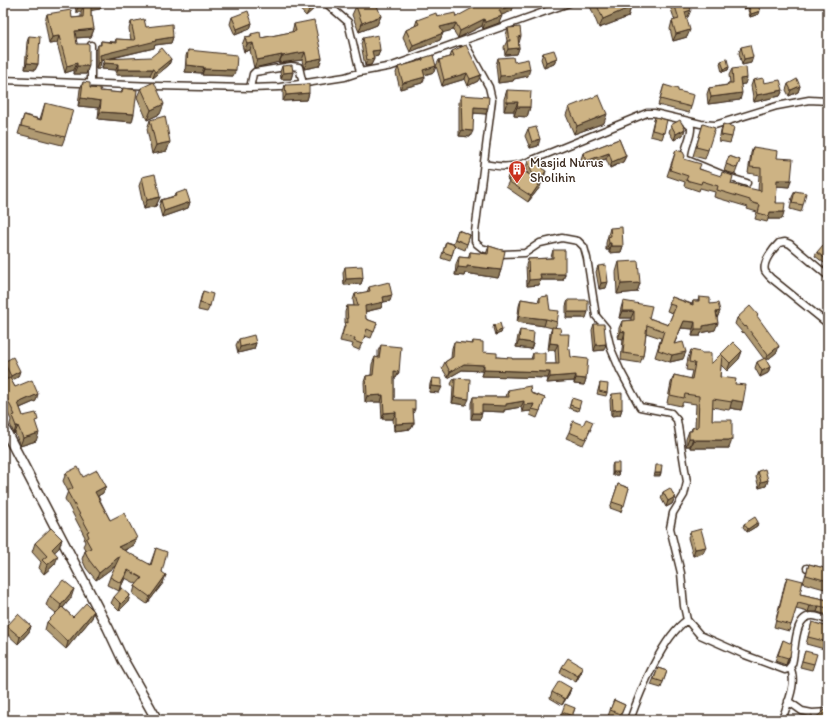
<svg xmlns="http://www.w3.org/2000/svg" width="831" height="723" font-family="Itim,sans-serif">
  <style>
    .lines { fill: none; stroke-linecap: round; stroke-linejoin: round }
    .street-casing { stroke: #3b2a1e; stroke-width: 9 }
    .secondary-casing { stroke: #3b2a1e; stroke-width: 12 }
    .street { stroke: #fff; stroke-width: 6 }
    .secondary { stroke: #fff; stroke-width: 9 }
    .wall { fill: #b09a72; stroke: #3b2a1e }
    .shaded-wall { fill: #907d5c; stroke: #3b2a1e }
    .building { fill: #cdb384; stroke: #3b2a1e }
    .labels { text-anchor: middle; stroke-width: 3; stroke-linejoin: round; paint-order: stroke }
    .poi-label { font-size: 13px; fill: #3b2a1e; stroke: #fff; text-anchor: start }
  </style>
  <rect width="100%" height="100%" fill="#fff"/>
  <filter id="ink" filterUnits="userSpaceOnUse"><feTurbulence type="fractalNoise" baseFrequency=".025" numOctaves="2"/><feDisplacementMap in="SourceGraphic" scale="8" xChannelSelector="R" yChannelSelector="G"/><feConvolveMatrix kernelMatrix="1 2 1 2 8 2 1 2 1" color-interpolation-filters="sRGB"/></filter>
  <g filter="url(#ink)">
    <g class="lines">
      <!-- street casing -->
      <g class="street-casing">
        <path id="street" d="M326 3 348 22 360 72
          M464 42 489 87 492 100 475 232V241L477 244 482 248 501 254 525 253 540 243 562 238 578 241 584 247 587 258 596 316 606 328 611 349 620 370 640 407 671 413 677 420 687 482 684 495 673 513 670 528 681 573 684 606 687 620 700 635 745 655 785 670 788 669 792 664C796 651 793 615 813 616 817 616 823 619 828 620
          M91 45V83
          M3 80 155 86 250 88 280 87 345 77 360 72 392 66 569 3
          M250 88 253 74 255 72 291 66 299 67 303 84
          M684 121 691 127C692 138 683 148 685 159L728 177 747 183
          M484 164C502 167 507 168 525 163L647 113H654L701 124 715 125 777 106 809 100 828 101
          M828 276 790 244 785 242 779 243C774 248 762 262 765 271 766 273 769 276 771 278L828 324
          M807 568 828 574
          M788 701 802 711 812 713 828 712
          M630 720C640 692 663 636 687 620
          M782 720C787 704 798 683 790 667"/>
      </g>
      <!-- secondary casing -->
      <g class="secondary-casing">
        <path id="secondary" d="M3 426 108 628 123 660 157 720"/>
      </g>
      <!-- street -->
      <use href="#street" class="street"/>
      <!-- secondary -->
      <use href="#secondary" class="secondary"/>
    </g>
    <!-- wall -->
    <path class="wall" d="M75 3H103L100 9 91 10V17L94 29 91 37 76 38 77 44 86 74H74V70L65 73 57 43 49 44 45 21 47 14 72 18 81 17V12H76Z
      M294 3H319L318 5 306 16Z
      M591 3H629L631 7 628 17 599 28 590 6Z
      M644 3H656L646 7Z
      M669 3H689L688 17 686 18 687 37 673 41 670 29 672 21H675Z
      M743 3H753L752 6 759 14 750 17 748 10 749 7 744 9Z
      M356 6 381 16 377 25 359 32 352 15Z
      M512 11 501 15 499 23 483 29 482 26 458 38 453 30 442 32 443 33 440 40 410 52 403 37 406 30 415 26 417 20 437 17H456Z
      M232 17 252 23 250 29 235 35 230 24Z
      M131 22 146 27 173 37 171 43 155 45 154 48 109 59H171L169 65 153 78 150 75H116V70L102 69V65L104 60 101 61 99 69H96V51L98 45H100L101 41 115 42 116 39 131 40 129 29Z
      M294 24 322 58 319 66 304 69 302 60 279 63V62L254 68 250 50 244 52 242 45 245 37 251 36V34L261 38 292 32Z
      M508 28 519 43H518L519 48 517 54 505 55 504 47 507 41 506 35Z
      M29 36 38 64 35 70 25 69 27 42Z
      M363 38 380 50 378 56 373 57 374 59 371 65 365 66 361 44Z
      M741 47 751 63 742 65 739 53Z
      M188 50 233 76 202 75V73L185 72 186 56Z
      M452 51 478 81 468 86 465 79 442 86 436 66 439 60 450 57Z
      M543 53 557 58 554 64 544 68 541 59Z
      M423 58 434 72 424 75 425 77 422 83 400 89 396 73 398 67 422 60Z
      M498 58 528 76 514 79 513 81 498 83 496 65Z
      M721 61 729 67 728 70 722 72 720 64Z
      M282 66 293 72 291 79H281L280 72Z
      M732 69 745 84H741L740 100 708 104 707 94 709 88 727 85 728 83H730L729 75Z
      M753 80 764 83 783 90 780 96 754 102 751 86Z
      M83 82 90 88 100 91 121 93 123 88 132 122 98 119 99 108 78 106 80 89Z
      M788 84 800 86 798 92 789 96 786 90Z
      M285 85 309 93 307 100 283 101V91Z
      M664 85 678 91 691 107 689 113 658 105Z
      M141 88 160 114 147 120 137 97Z
      M507 90 530 107 527 117 514 116V111H504V99Z
      M461 95 486 114 474 113 470 137 459 136V102Z
      M45 103 65 137 62 145 18 134 24 115 40 119Z
      M569 107 604 123 574 134 566 115Z
      M655 117 664 133 662 139 650 136 653 123Z
      M150 120 167 151 152 154 147 129Z
      M703 124 708 150 705 159 693 156Z
      M723 124 732 137 730 143 719 141 721 130Z
      M671 125 685 129 683 135 674 140 669 132Z
      M528 129 538 146 530 148 525 136Z
      M619 139 626 156 623 162 610 168 606 159 584 167 581 159 583 153Z
      M753 147 777 158 791 180 789 187 777 186 776 203 782 219H768L767 222 755 219 757 212 747 209 748 207 714 197 715 192 700 188 699 191 684 186 685 182 667 176 676 150 684 159 699 169 731 184 758 191 759 175 748 173 751 153Z
      M729 156 740 160 735 174 724 171Z
      M528 161 544 178 542 180 540 187 528 202 506 187 509 181 507 179 509 173 528 174 526 167Z
      M142 177 160 197 156 206 144 209 139 186Z
      M795 191 803 205 801 212 790 209 792 197Z
      M175 194 190 202 188 208 162 217 159 206 161 200 174 196Z
      M610 228 623 246 621 252 609 253V250H606V243Z
      M458 230 470 235 465 250 455 246 450 261 441 258 446 242 453 244Z
      M489 246 501 270 498 278 465 273 464 276 455 275 456 264 459 257 468 258 470 252 486 254Z
      M828 249V266L815 256 817 252Z
      M553 250 565 274 563 280H540L539 285 527 286 526 265 528 259 551 258V257Z
      M619 262 640 283 637 292 617 294 616 272Z
      M598 266 606 288 599 289 596 272Z
      M345 267 363 278 361 284 344 285 343 273Z
      M369 287 390 301 383 302 381 308 365 312 366 319 377 323 371 338 365 336 359 350 352 347 353 344 340 341 345 323V312L347 306H354L353 300 355 294 367 292Z
      M203 291 210 306 207 312 198 310 201 297Z
      M540 297 550 310 557 322 555 328 560 334 568 349 571 357 586 379 584 385 574 384V381L547 383 548 378 482 376V371L462 370 448 378 442 368 445 362 451 358 452 348 454 342 472 344 473 341 483 352 497 357 512 359H531L533 353 545 364H556L555 350H548L550 333 552 328 544 326 517 322 519 306 521 299 538 302Z
      M672 297 692 304 693 301H698L699 297 720 311 717 318 715 330 701 333 700 336H692L693 329 681 328 674 344 683 359 670 362 655 357 661 338 646 333 643 356 640 363 621 360 623 339 618 338 619 328 622 321 631 320V318H619L621 308 623 301 649 318 668 325 673 313 667 311Z
      M568 300 586 318H566V306Z
      M757 317 777 352 766 361 770 367 768 373 760 377 755 368 757 362 764 359 744 332 743 333 735 324 737 318Z
      M594 324 604 350 594 351 592 330Z
      M494 325 502 330 501 333 495 335 493 328Z
      M520 330 533 343 531 349 516 347 518 336Z
      M239 339 256 343 254 349 238 353 236 345Z
      M733 342 742 351 739 359 727 371 721 365 720 377 735 384 741 410 730 408 729 410 712 407V420L729 448H690V446H686V439L689 431H691L692 428 695 427 696 404 683 402 681 406 667 403 671 383 674 375 690 379 692 371 686 370 688 358 691 350 701 353 711 364Z
      M381 345 399 372 396 378H394V400L415 409 413 414 414 423 411 429 394 431 393 419H382L381 402H365L364 382 366 376 371 375 372 364 375 357 378 358V351Z
      M4 362 18 377 11 380 15 387 36 401 20 408 23 416 36 425V441L20 446 15 433 14 434 10 424 11 420 3 403V381L7 379 3 371V365Z
      M432 378 439 393 429 392 430 384Z
      M454 378 466 405 452 403 453 387 451 384Z
      M600 383 607 393 606 396 597 394Z
      M508 390 531 393 545 398 537 418 530 415 531 411 522 412 521 407 504 410V412L482 411 480 419H471V403L473 397H506Z
      M612 394 622 409 620 415 611 416 610 400Z
      M572 398 579 408 578 411 569 408Z
      M591 429 583 445 566 438 569 432Z
      M613 463 619 472 618 475H612V466Z
      M758 471 768 480 766 486 759 488 756 477Z
      M66 473 83 477 103 493 98 496 110 520 137 538 134 545 124 551 150 565 156 548 162 572 163 583 147 604 133 594 135 586 137 584 125 578 119 591 107 585 110 577 116 565 96 580 86 568 82 559 85 551H86L83 546 85 542 84 540 85 537 65 499 68 491 63 481Z
      M618 484 629 488 621 512 610 508Z
      M663 492 675 497 672 504 666 507 661 498Z
      M758 522 757 526 747 532 743 527 744 524Z
      M690 532 706 547 703 553 693 556 688 538Z
      M62 539 59 548 54 552 55 564 44 574 39 568 41 562 32 552 35 543Z
      M809 564 828 569V590L803 583Z
      M787 577 800 594 828 600V615L817 612H808L796 609 789 631 774 627 785 583Z
      M130 595 128 602 119 611 111 603 114 597Z
      M50 596 71 598 63 608 73 617 94 611 92 618 66 649 45 630 47 622 56 613 46 605Z
      M812 622 828 627V650L806 644Z
      M7 626H31L29 632 18 644 5 632Z
      M783 640 790 656 788 662 786 665 775 661Z
      M805 651 814 664 812 670 800 667Z
      M562 667H583L581 673 576 682 560 673Z
      M658 668 667 671 661 688 651 685Z
      M571 688 569 694 562 705 550 698 552 692Z
      M614 700 625 705 619 720H618L608 716Z
      M575 708 571 720H565L560 718 562 712Z"/>
    <!-- shaded-wall -->
    <path class="shaded-wall" d="M91 3H103L100 9 88 11Z
      M316 3H319L318 5 306 16 309 10Z
      M647 3H656L646 7Z
      M746 3H753L752 7 744 9Z
      M84 4 81 12H76L79 5Z
      M514 5 512 11 497 17 499 10Z
      M631 7 628 17 599 28 603 19Z
      M691 10 688 17 682 19 685 12Z
      M760 11 759 14 750 17 751 14Z
      M381 16 377 25 359 32 362 23Z
      M502 16 499 23 483 29 485 22Z
      M484 19 482 26 458 38 460 31Z
      M252 23 250 29 235 35 237 29Z
      M456 23 453 30 438 34 440 27Z
      M94 29 91 37 72 38 75 31Z
      M690 30 687 37 673 41 676 34Z
      M443 33 440 40 410 52 413 45Z
      M59 36 57 43 49 44 52 37Z
      M521 36 519 43H515L518 37Z
      M173 37 171 43 155 45 154 48 98 61 100 55 155 40Z
      M253 43 250 50 244 52 247 44Z
      M519 48 517 54 505 55 508 49Z
      M380 50 378 56 370 58 372 51Z
      M305 52 302 60 279 63 282 56Z
      M282 55 279 62 254 68 257 60Z
      M753 57 751 63 742 65 744 59Z
      M322 58 319 66 304 69 307 61Z
      M557 58 554 64 544 68 546 62Z
      M171 59 169 65 153 78 155 72Z
      M374 59 371 65 365 66 367 60Z
      M98 62 101 63 99 69H96Z
      M27 63 38 64 35 70 25 69Z
      M77 63 74 70 65 73 67 66Z
      M104 63 118 64 116 70 102 69Z
      M187 65 204 67 202 73 185 72Z
      M77 66H89L86 74H74Z
      M436 66 434 72 421 76 423 70Z
      M729 67 728 70 722 72 724 69Z
      M118 69H153L150 75H116Z
      M204 69 236 70 233 76 202 75Z
      M530 69 528 76 514 79 513 81 498 83 500 76Z
      M293 72 291 79H281L283 73Z
      M467 73 465 79 442 86 444 80Z
      M481 75 478 81 468 86 470 79Z
      M425 77 422 83 400 89 403 83Z
      M747 78 745 84 738 85 740 79Z
      M800 86 798 92 789 96 791 90Z
      M783 90 780 96 754 102 757 95Z
      M309 93 307 100 283 101 286 95Z
      M742 93 740 100 708 104 711 97Z
      M81 98 101 101 99 108 78 106Z
      M507 102H518L514 111H504Z
      M164 104 160 114 147 120 151 110Z
      M474 107 488 108 486 114 472 113Z
      M517 107H530L527 117 514 116Z
      M100 112 134 114 132 122 98 119Z
      M607 114 604 123 574 134 577 126Z
      M685 129 683 135 674 140 676 134Z
      M462 130 473 131 470 137 459 136Z
      M540 139 538 146 530 148 532 142Z
      M170 142 167 151 152 154 156 145Z
      M609 153 606 159 584 167 586 161Z
      M626 156 623 162 610 168 612 162Z
      M546 171 544 178 538 185 540 179Z
      M542 180 540 187 528 202 531 196Z
      M777 180H791L789 187 775 186Z
      M160 197 156 206 144 209 147 200Z
      M190 202 188 208 162 217 164 211Z
      M770 212H784L782 219H768Z
      M609 243H611L609 250H606Z
      M611 246H623L621 252 609 253Z
      M467 266 501 270 498 278 465 273 464 276 455 275 458 267Z
      M540 274H565L563 280H540L539 285 527 286 529 280Z
      M363 278 361 284 344 285 346 279Z
      M608 282 606 288 599 289 601 283Z
      M640 283 637 292 617 294 621 284Z
      M392 295 390 301 383 302 381 308 363 312 365 306 383 297Z
      M622 311H634L631 318H619Z
      M720 311 717 318 716 312Z
      M568 312H588L586 318H566Z
      M519 316 546 319 544 326 517 322Z
      M684 321 695 322 693 329 681 328 671 351Z
      M718 323 715 330 701 333 700 336H692L695 329 703 326Z
      M502 330 501 333 495 335 496 332Z
      M621 331 625 332 623 339 618 338Z
      M6 332 3 340V334Z
      M519 341 533 343 531 349 516 347Z
      M256 343 254 349 238 353 240 347Z
      M550 343 558 344 555 350H548Z
      M606 344 604 350 594 351 596 345Z
      M779 346 777 352 766 361 768 355Z
      M742 351 739 359 727 371 730 363Z
      M686 352 683 359 670 362 672 355Z
      M464 364 484 365 482 371 462 370 448 378 450 372Z
      M770 367 768 373 760 377 762 371Z
      M484 370 550 372 548 378 482 376Z
      M20 371 18 377 9 382 11 376Z
      M394 371 399 372 396 378H391Z
      M576 375 574 381 547 383 550 377Z
      M576 378 586 379 584 385 574 384Z
      M431 386 442 387 439 393 429 392Z
      M38 394 36 401 15 410 18 403Z
      M383 395 381 402H365L367 396Z
      M454 397 469 399 466 405 452 403Z
      M732 400 743 402 741 410 730 408Z
      M524 401 521 407 504 410V412L480 411 482 405 506 404Z
      M534 404 531 411 522 412 524 405Z
      M622 409 620 415 611 416 613 410Z
      M396 412 393 419H382L384 413Z
      M473 413H482L480 419H471Z
      M414 423 411 429 394 431 396 424Z
      M16 426H18L15 433 14 434Z
      M39 433 36 441 20 446 23 438Z
      M689 438H693L690 446H686Z
      M693 440H732L729 448H690Z
      M613 472H619L618 475H612Z
      M655 473H661L660 476H654Z
      M768 480 766 486 759 488 761 482Z
      M106 486 103 493 93 499 95 492Z
      M675 497 672 504 666 507 668 501Z
      M758 522 757 526 747 532 748 529Z
      M137 538 134 545 115 555 118 547Z
      M62 539 59 548 49 557 52 549Z
      M706 547 703 553 693 556 695 549Z
      M58 556 55 564 44 574 47 565Z
      M120 556 118 564 96 580 99 573Z
      M128 570 125 578 119 591 121 583Z
      M166 575 163 583 147 604 150 597Z
      M74 589 71 598 58 614 61 605Z
      M130 595 128 602 119 611 121 604Z
      M810 606H819L817 612H808Z
      M94 611 92 618 66 649 68 642Z
      M31 626 29 632 18 644 20 637Z
      M790 656 788 662 786 665 788 658Z
      M583 667 581 673 576 682 578 676Z
      M571 688 569 694 562 705 565 699Z"/>
    <!-- building -->
    <path class="building" d="M79 3H95H91V17L92 16 94 29 75 31 77 44H89V66H77V63L67 66 59 36 52 37 47 14 71 10 72 18 83 17 84 4 79 5Z
      M302 3H316L309 10Z
      M363 3H376L381 16 362 23 356 6Z
      M484 3H513L514 5 499 10 502 16 485 22 484 19 460 31 456 23 440 27 443 33 413 45 406 30 419 24 417 20 436 13 437 17 455 13 456 17 478 5Z
      M596 3H629L631 7 603 19Z
      M674 3H689L691 10 685 12 690 30 676 34 672 21 679 19Z
      M758 4 760 11 751 14 749 7Z
      M248 11 252 23 237 29 232 17Z
      M144 19 146 27 172 24 173 37 155 40 156 41 100 55 101 63 98 62V45H101V41L116 43V39L135 40 131 22Z
      M314 20 322 58 307 61 305 52 282 56V55L257 60 253 43 247 44 245 37 252 36 251 34 260 32 261 38 296 31 294 24Z
      M520 27 521 36 518 37 519 48 508 49 507 41H510L508 28Z
      M378 35 380 50 372 51 374 59 367 60 363 38Z
      M29 36 40 37 38 64 27 63Z
      M466 45 481 75 470 79 467 73 444 80 439 60 454 56 452 51Z
      M750 45 753 57 744 59 741 47Z
      M162 48 171 59 155 72 153 69H118V64L104 63V59L151 57Z
      M188 50 237 55 236 70 204 69V67L187 65Z
      M554 50 557 58 546 62 543 53Z
      M433 55 436 66 423 70 425 77 403 83 398 67 423 60V58Z
      M513 57 514 62 528 59 530 69 515 73V75L500 76 498 58Z
      M727 59 729 67 724 69 721 61Z
      M292 65 293 72 283 73 282 66Z
      M746 67 747 78 740 79 742 93 711 97 709 88 728 85V83H733L732 69Z
      M763 78 764 83 780 80 783 90 757 95 753 80Z
      M797 79 800 86 791 90 788 84Z
      M83 82 90 83V88L101 89 100 91 122 93 123 88 137 90 134 114 100 112 101 101 81 98Z
      M154 82 164 104 151 110 141 88Z
      M309 84V93L286 95 285 85Z
      M664 85 678 89V91L694 95 691 107 660 99Z
      M507 90 531 91 530 107H517L518 102H507Z
      M461 95 489 97 488 108 474 107 473 131 462 130Z
      M599 95 607 114 577 126 569 107Z
      M45 103 73 110 65 137 21 126 24 115 41 120Z
      M165 116 170 142 156 145 150 120Z
      M655 117 667 120 664 133 652 130Z
      M680 120 685 129 676 134 671 125Z
      M703 124 715 128 708 150 696 147Z
      M723 124 734 127 732 137 721 135Z
      M536 127 540 139 532 142 528 129Z
      M619 139 626 156 612 162 609 153 586 161 583 153Z
      M753 147 778 151 777 158 793 159 791 180H777L776 203H785L784 212H770L769 216 758 213 760 205 750 202V200L717 190 718 186 702 181 701 184 686 180 688 176 670 170 676 150 683 152 685 156 684 159 701 164 699 169 721 176 722 172 733 176 731 184 761 191V168L750 167Z
      M729 156 740 160 737 168 726 164Z
      M540 157 544 170 546 171 540 179 542 180 531 196 508 181 512 175 509 173 515 165 534 178 528 161Z
      M155 174 160 197 147 200 142 177Z
      M186 190 190 202 164 211 161 200 176 196 175 194Z
      M795 191 806 193 803 205 792 203Z
      M622 227 623 246H611V243H609L608 237 611 236 610 228Z
      M458 230 470 235 467 244 455 239Z
      M446 242 455 245 452 255 443 252Z
      M823 245 828 249V261L817 252Z
      M489 246 505 251 501 270 467 266V268L458 267 459 257 470 258V252L488 254Z
      M553 250H565V274H540L541 279 529 280 528 259 553 258Z
      M638 261 640 283 621 284 619 262Z
      M606 265 608 282 601 283 598 266Z
      M362 266 363 278 346 279 345 267Z
      M389 282 392 295 383 297 384 302 365 306 366 319 377 323 374 332 367 329 362 344 354 341 355 338 342 335 346 322 348 323 347 306H358L355 294 370 291 369 287Z
      M203 291 213 294 210 306 200 303Z
      M548 296 550 310 559 311 557 322 546 319 519 316 521 299 540 302V297Z
      M672 297 693 305V301H699V297L710 298V304L718 303 720 311 716 312 718 323 703 326V329H695V322L684 321 674 344 683 342 686 352 672 355 658 350 664 331 647 325 643 356 623 353 625 332 621 331 622 321 634 320V311H622L623 301 652 306 649 318 668 325 676 306 669 304Z
      M568 300H588V312H568Z
      M750 306 758 315 757 316 779 346 768 355 746 326 745 327 737 318Z
      M500 323 502 330 496 332 494 325Z
      M594 324H604L606 344 596 345Z
      M3 327 6 332 3 334Z
      M552 327 561 328 560 334H569L568 349H570L571 357 588 359 586 379 576 378V375L550 377V372L484 370V365L464 364 450 372 445 362 453 357 454 342 473 344V341L483 342V352L497 353V357L512 358V359H533V353H545V364H559L558 344 550 343Z
      M520 330 534 332 533 343 519 341Z
      M254 335 256 343 240 347 239 339Z
      M733 342 742 351 730 363 722 355 720 377 736 379 735 384 746 385 743 402 732 400V402L713 399 712 420H732V440H693V438H689V431H692V428L698 427 699 396 685 394 684 398 670 395 674 375 692 379 695 363 689 362 691 350 701 352V353H711V364Z
      M381 345 401 347 399 372 394 371V400H415V409H413L414 423 396 424V412L384 413 383 395 367 396 366 376 373 375 375 357 379 358Z
      M13 357 20 371 11 376 4 362Z
      M765 358 770 367 762 371 757 362Z
      M10 378 15 387 32 380 38 394 18 403 23 416 36 413 38 420 35 421 39 433 23 438 18 426H16L12 416 15 415 3 391V381Z
      M432 378 442 379V387L431 386Z
      M454 378 470 379 469 399 454 397 455 381Z
      M600 383 608 384 607 393 599 391Z
      M530 386 531 393 545 398 540 411 532 409 534 404 524 405V401L506 404V406L482 405V413H473V397H509L508 390Z
      M622 393V409L613 410 612 394Z
      M572 398 581 401 579 408 570 405Z
      M586 419 593 422 586 439 569 432 573 421 583 425Z
      M613 463H619V472H613Z
      M656 465H662L661 473H655Z
      M78 467 83 477 97 470 106 486 95 492 110 520 124 513 137 538 118 547 151 565 156 548 167 552 162 572 166 575 150 597 135 586 142 578 128 570 121 583 110 577 120 556 99 573 89 560 85 551 91 548 86 539 89 537 87 532 89 531 67 491 73 488 66 473Z
      M765 469 768 480 761 482 758 471Z
      M618 484 629 488 624 506 612 502Z
      M670 488 675 497 668 501 663 492Z
      M755 517 758 522 748 529 744 524Z
      M51 528 62 539 52 549 58 556 47 565 42 560 47 556 35 543Z
      M701 529 706 547 695 549 690 532Z
      M809 564 828 569V581L806 575Z
      M787 577 803 581 800 594 828 600V608L819 606H810L798 603 791 625 776 621Z
      M63 580 74 589 61 605 50 596Z
      M122 588 130 595 121 604 114 597Z
      M86 603 94 611 68 642 47 622 62 607 73 617Z
      M18 614 31 626 20 637 7 626Z
      M812 622 828 627V642L808 637Z
      M783 640 792 644 790 656 788 658 778 655Z
      M805 651 817 654 814 664 802 661Z
      M568 658 583 667 578 676 562 667Z
      M658 668 667 671 663 682 654 679Z
      M559 681 571 688 565 699 552 692Z
      M614 700 625 705 621 714 610 710Z
      M565 704 575 708 572 716 562 712Z
      M825 710H828V720H803L812 715 814 719Z"/>
  </g>
  <!-- icons -->
  <defs>
    <g id="building-pin" transform="scale(0.9)"><path d="M0 17L-7.5 6A9.5 9.5 0 1 1 7.5 6Z" fill="#c8321e" stroke="#fff"/><path d="M-4-6H4V6H1V3H-1V6H-4ZM-2.5-4.3h1.7v1.8h-1.7ZM.8-4.3h1.7v1.8H.8ZM-2.5-1h1.7V.8h-1.7ZM.8-1h1.7V.8H.8Z" fill="#fff"/></g>
  </defs>
  <g fill-rule="evenodd">
    <use href="#building-pin" x="517" y="169"/>
  </g>
  <g class="labels">
    <!-- poi labels -->
    <g class="poi-label">
      <text x="530" y="167">Masjid Nurus<tspan x="530" dy="15">Sholihin</tspan></text>
    </g>
  </g>
  <!-- margin -->
  <rect width="831" height="723" fill="none" stroke="#fff" stroke-width="16"/>
  <rect x="8" y="8" width="815" height="707" fill="none" stroke="#3b2a1e" stroke-width="1.5" filter="url(#ink)"/>
</svg>
